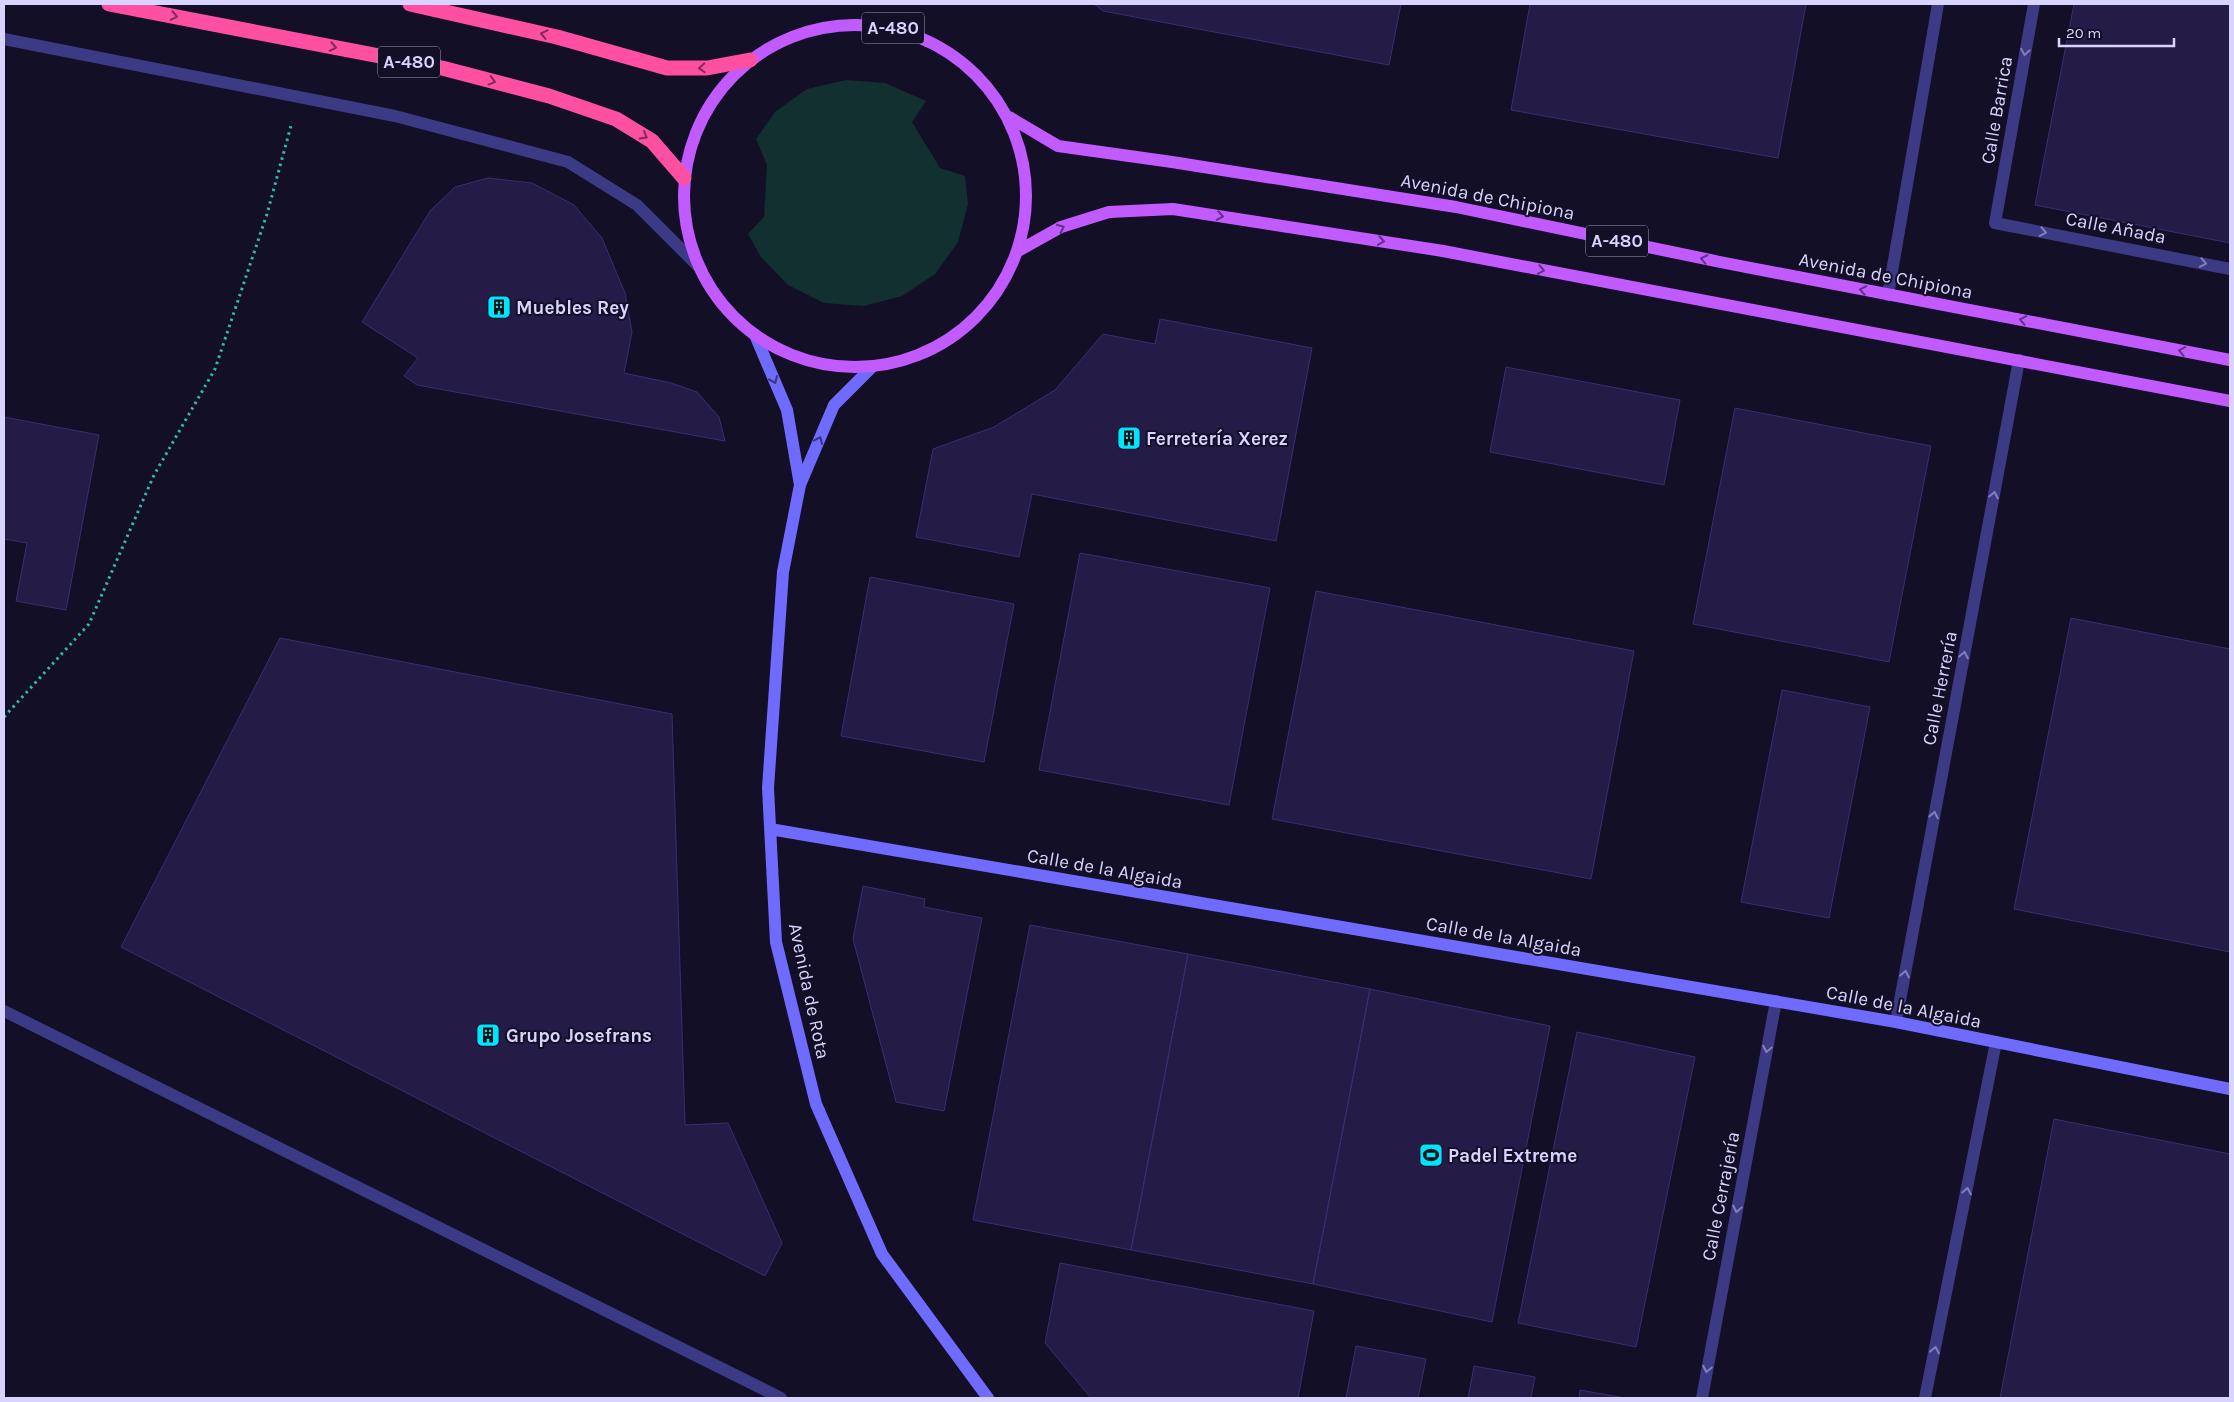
<svg xmlns="http://www.w3.org/2000/svg" width="2234" height="1402" font-family="Karla,sans-serif">
  <style>
    .green { fill: #12302f }
    .building { fill: #241b47; stroke: #3b2d73 }
    .lines { fill: none; stroke-linecap: round; stroke-linejoin: round }
    .path { stroke: #2fb8b0; stroke-width: 3; stroke-dasharray: 2.5 4; stroke-linecap: butt }
    .lane { stroke: #3d3a85; stroke-width: 12 }
    .street { stroke: #3d3a85; stroke-width: 12 }
    .secondary { stroke: #6f6bff; stroke-width: 12 }
    .primary { stroke: #c25bff; stroke-width: 12 }
    .highway { stroke: #ff4fa3; stroke-width: 15 }
    .oneway { stroke: #7d2c5e }
    .oneway2 { stroke: #837fbc }
    .oneway3 { stroke: #623188 }
    .oneway4 { stroke: #38347d }
    .labels { text-anchor: middle; stroke-width: 4; stroke-linejoin: round; paint-order: stroke }
    .shield { fill: #130f26; stroke: #9e99be; stroke-width: 1 }
    .shield-label { font-size: 18px; font-weight: bold; fill: #d9d4ff }
    .street-label { font-size: 19px; fill: #d9d4ff; stroke: #130f26 }
    .poi-label { font-size: 19px; font-weight: bold; fill: #d9d4ff; stroke: #130f26; text-anchor: start }
  </style>
  <rect width="100%" height="100%" fill="#130f26"/>
  <!-- green -->
  <path class="green" d="M846 80 885 83 926 101 912 122 940 168 965 176 968 204 958 242 935 274 902 296 864 306 824 303 788 285 761 257 748 234 764 217 767 165 756 139 775 112 807 89Z"/>
  <!-- building -->
  <path class="building" d="M1094 4H1401L1389 65 1103 11Z
    M1530 4H1806L1778 158 1511 110Z
    M2074 4H2230V243L2035 205Z
    M488 178 532 183 574 205 602 238 625 293 632 332 624 373 671 383 697 392 719 417 725 441 417 385 404 376 418 358 362 322 430 211 455 187Z
    M1160 319 1312 348 1276 541 1032 494 1019 557 916 537 933 449 994 427 1055 390 1103 334 1155 344Z
    M1506 367 1680 400 1664 485 1490 452Z
    M1735 408 1931 446 1889 662 1693 624Z
    M4 417 99 435 66 610 16 601 27 543 4 539Z
    M1080 553 1270 588 1229 805 1039 770Z
    M870 577 1014 604 984 762 841 736Z
    M1316 591 1634 651 1591 879 1272 819Z
    M2071 618 2230 649V952L2014 909Z
    M280 638 672 714 685 1125 728 1123 782 1243 765 1276 121 947Z
    M1782 690 1870 707 1829 918 1741 902Z
    M863 886 925 899 924 907 982 918 944 1111 896 1102 853 939Z
    M1030 925 1188 954 1131 1250 973 1220Z
    M1188 954 1370 989 1313 1284 1131 1250Z
    M1370 989 1550 1026 1492 1322 1313 1284Z
    M1577 1032 1695 1057 1636 1347 1518 1323Z
    M2054 1119 2230 1154V1398H2000Z
    M1060 1263 1314 1311 1298 1398H1091L1045 1343Z
    M1356 1346 1426 1359 1418 1398H1346Z
    M1474 1366 1535 1377 1531 1398H1468Z
    M1580 1390 1625 1398H1579Z"/>
  <g class="lines">
    <!-- path -->
    <path class="path" d="M4 717 89 624 154 475 215 369 267 214 292 122"/>
    <!-- lane -->
    <path class="lane" d="M2034 4 1995 223 2230 269
      M4 39 395 116 568 162 637 205 698 266
      M4 1011 781 1398"/>
    <!-- street -->
    <path class="street" d="M1888 295 1938 4
      M1896 1022 2019 360
      M1702 1398 1776 1001
      M1925 1398 1996 1042"/>
    <!-- secondary -->
    <path class="secondary" d="M755 335 787 410 800 485
      M873 366 834 405 800 485 783 572 768 788 776 942 816 1104 882 1254 988 1398
      M770 829 1896 1022 2230 1089"/>
    <!-- primary -->
    <path class="primary" d="M684 196a171 171 0 1 1 342 0a171 171 0 1 1-342 0Z
      M1009 117 1058 146 1172 162 1456 207 1720 262 2230 360
      M1018 251 1061 227 1109 212 1173 209 1443 251 2230 401"/>
    <!-- highway -->
    <path class="highway" d="M109 4 442 68 549 96 616 119 652 141 684 178
      M410 4 557 37 667 68H707L750 60"/>
  </g>
  <!-- one-way arrows -->
  <defs><path id="oneway-chevron" d="M-2-3.5L2.5 0L-2 3.5" fill="none" stroke-width="1.6" stroke-linecap="round" stroke-linejoin="round" transform="scale(1.25)"/></defs>
  <g class="oneway">
    <use href="#oneway-chevron" transform="translate(174 16) rotate(11)"/>
    <use href="#oneway-chevron" transform="translate(544 34) rotate(-167)"/>
    <use href="#oneway-chevron" transform="translate(333 47) rotate(11)"/>
    <use href="#oneway-chevron" transform="translate(702 68) rotate(177)"/>
    <use href="#oneway-chevron" transform="translate(492 81) rotate(15)"/>
    <use href="#oneway-chevron" transform="translate(644 136) rotate(30)"/>
  </g>
  <g class="oneway2">
    <use href="#oneway-chevron" transform="translate(2025 52) rotate(100)"/>
    <use href="#oneway-chevron" transform="translate(2043 232) rotate(11)"/>
    <use href="#oneway-chevron" transform="translate(2203 263) rotate(11)"/>
    <use href="#oneway-chevron" transform="translate(1994 495) rotate(-79)"/>
    <use href="#oneway-chevron" transform="translate(1964 655) rotate(-79)"/>
    <use href="#oneway-chevron" transform="translate(1934 815) rotate(-79)"/>
    <use href="#oneway-chevron" transform="translate(1905 974) rotate(-79)"/>
    <use href="#oneway-chevron" transform="translate(1767 1049) rotate(101)"/>
    <use href="#oneway-chevron" transform="translate(1967 1191) rotate(-79)"/>
    <use href="#oneway-chevron" transform="translate(1737 1209) rotate(101)"/>
    <use href="#oneway-chevron" transform="translate(1935 1350) rotate(-79)"/>
    <use href="#oneway-chevron" transform="translate(1707 1369) rotate(101)"/>
  </g>
  <g class="oneway3">
    <use href="#oneway-chevron" transform="translate(1220 216) rotate(9)"/>
    <use href="#oneway-chevron" transform="translate(1061 228) rotate(-24)"/>
    <use href="#oneway-chevron" transform="translate(1381 241) rotate(9)"/>
    <use href="#oneway-chevron" transform="translate(1704 259) rotate(-168)"/>
    <use href="#oneway-chevron" transform="translate(1541 270) rotate(11)"/>
    <use href="#oneway-chevron" transform="translate(1863 290) rotate(-169)"/>
    <use href="#oneway-chevron" transform="translate(2023 320) rotate(-169)"/>
    <use href="#oneway-chevron" transform="translate(2182 351) rotate(-169)"/>
  </g>
  <g class="oneway4">
    <use href="#oneway-chevron" transform="translate(774 380) rotate(67)"/>
    <use href="#oneway-chevron" transform="translate(819 440) rotate(-67)"/>
  </g>
  <!-- icons -->
  <defs>
    <g id="building-square" transform="scale(1.25)"><rect x="-9" y="-9" width="18" height="18" rx="4" fill="#00e5ff" stroke="#130f26"/><path d="M-4-6H4V6H1V3H-1V6H-4ZM-2.5-4.3h1.7v1.8h-1.7ZM.8-4.3h1.7v1.8H.8ZM-2.5-1h1.7V.8h-1.7ZM.8-1h1.7V.8H.8Z" fill="#111"/></g>
    <g id="stadium-square" transform="scale(1.25)"><rect x="-9" y="-9" width="18" height="18" rx="4" fill="#00e5ff" stroke="#130f26"/><path d="M0-5a6.5 5 0 1 0 0 10a6.5 5 0 1 0 0-10ZM-3.5-1.8h7v3.6h-7Z" fill="#111"/></g>
  </defs>
  <g fill-rule="evenodd">
    <use href="#building-square" x="499" y="307"/>
    <use href="#building-square" x="1129" y="438"/>
    <use href="#building-square" x="488" y="1035"/>
    <use href="#stadium-square" x="1431" y="1155"/>
  </g>
  <g class="labels">
    <!-- shield labels -->
    <g class="shield">
      <rect x="862" y="12.5" width="62" height="31" rx="4"/>
      <rect x="378" y="46.5" width="62" height="31" rx="4"/>
      <rect x="1586" y="225.5" width="62" height="31" rx="4"/>
    </g>
    <g class="shield-label">
      <text x="893" y="34">A-480</text>
      <text x="409" y="68">A-480</text>
      <text x="1617" y="247">A-480</text>
    </g>
    <!-- street labels -->
    <g class="street-label">
      <text transform="translate(1996 110) rotate(-80)" y="7">Calle Barrica</text>
      <text transform="translate(1488 196) rotate(11)" y="7">Avenida de Chipiona</text>
      <text transform="translate(2116 227) rotate(11)" y="7">Calle Añada</text>
      <text transform="translate(1886 275) rotate(11)" y="7">Avenida de Chipiona</text>
      <text transform="translate(1939 688) rotate(-79)" y="7">Calle Herrería</text>
      <text transform="translate(1105 868) rotate(10)" y="7">Calle de la Algaida</text>
      <text transform="translate(1504 936) rotate(10)" y="7">Calle de la Algaida</text>
      <text transform="translate(810 991) rotate(78)" y="7">Avenida de Rota</text>
      <text transform="translate(1904 1006) rotate(11)" y="7">Calle de la Algaida</text>
      <text transform="translate(1720 1196) rotate(-79)" y="7">Calle Cerrajería</text>
    </g>
    <!-- poi labels -->
    <g class="poi-label">
      <text x="516" y="314">Muebles Rey</text>
      <text x="1146" y="445">Ferretería Xerez</text>
      <text x="506" y="1042">Grupo Josefrans</text>
      <text x="1448" y="1162">Padel Extreme</text>
    </g>
  </g>
  <!-- border -->
  <rect width="2234" height="1402" fill="none" stroke="#d9d4ff" stroke-width="10"/>
  <!-- scale -->
  <path d="M2059 38v8h115v-8" fill="none" stroke="#d9d4ff" stroke-width="2.5"/>
  <text x="2066" y="38" font-size="15" fill="#d9d4ff" stroke="#130f26" stroke-width="4" paint-order="stroke">20 m</text>
</svg>
